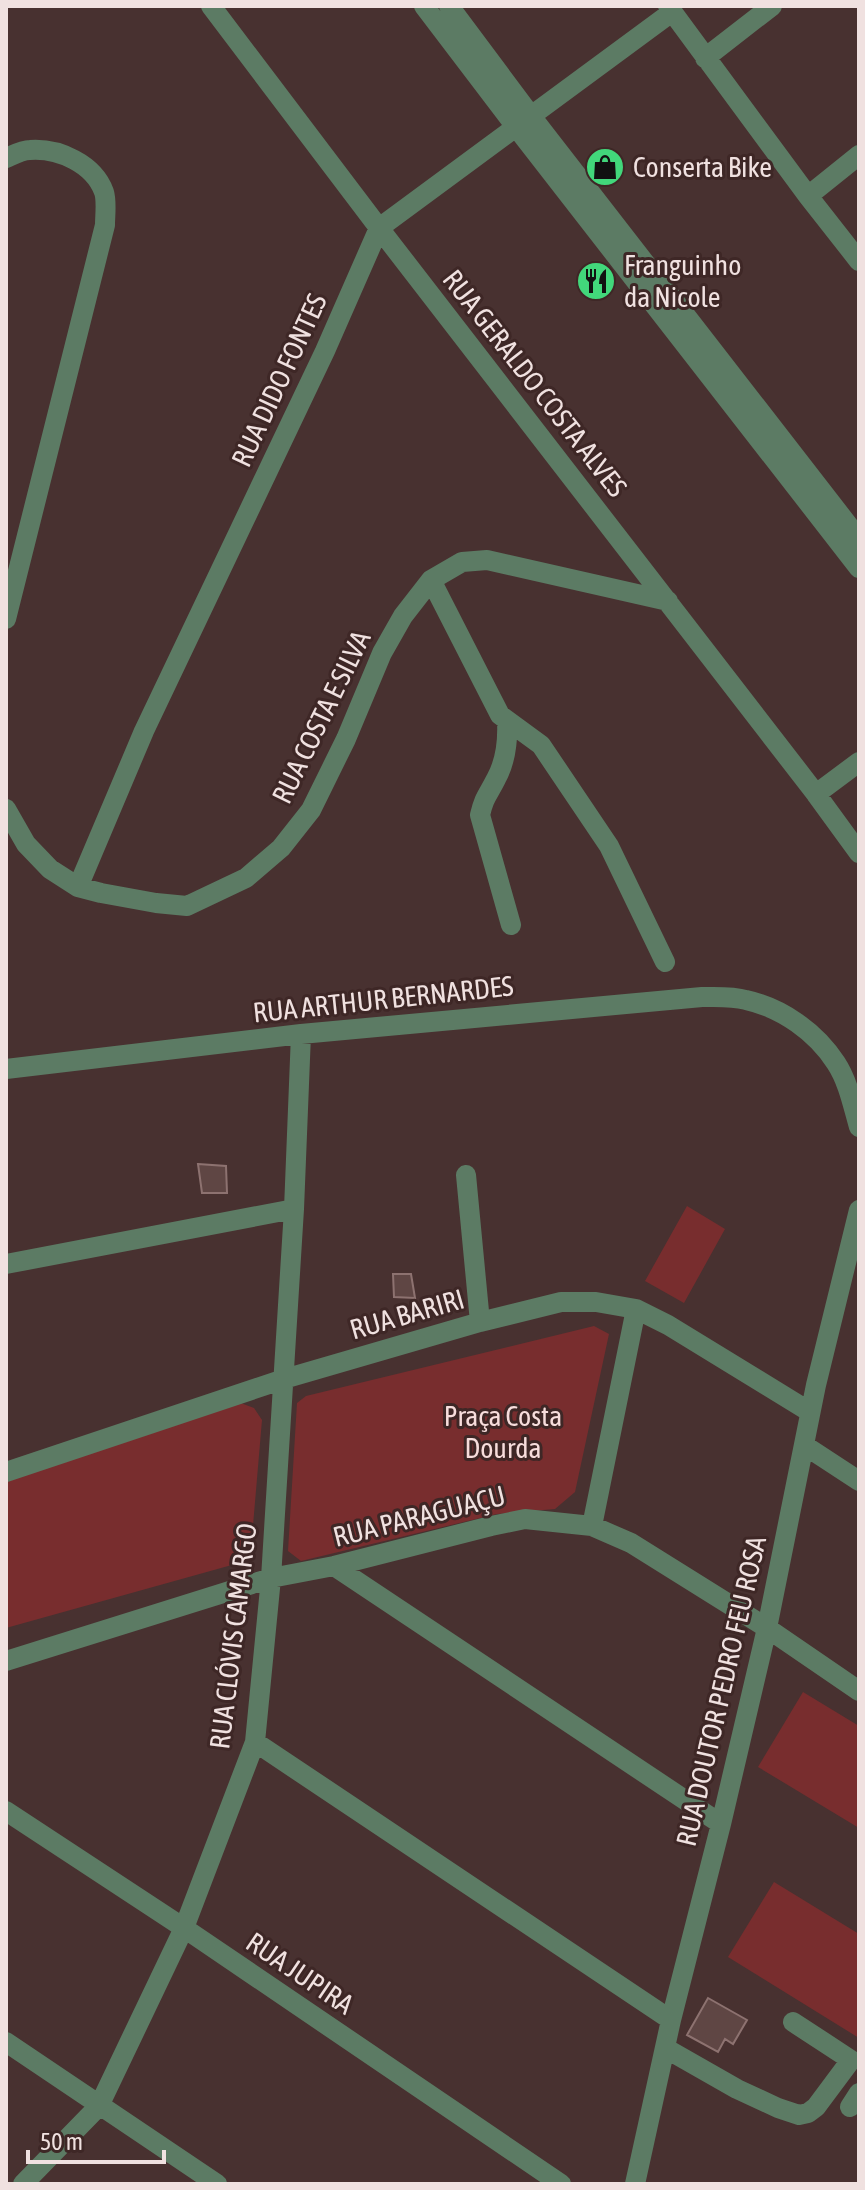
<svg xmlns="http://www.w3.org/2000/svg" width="865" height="2190" font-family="'Asap Condensed',sans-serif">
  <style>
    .green { fill: #782d2e }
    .building { fill: #5f4644; stroke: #8d7270; stroke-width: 2 }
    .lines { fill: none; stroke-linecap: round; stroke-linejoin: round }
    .minor { stroke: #5c7b64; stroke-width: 20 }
    .labels { text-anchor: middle; stroke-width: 6; stroke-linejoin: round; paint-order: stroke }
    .poi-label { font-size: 28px; fill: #f0e1e0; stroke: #3e2726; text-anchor: start }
    .street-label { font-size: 28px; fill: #f0e1e0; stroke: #3e2726 }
    .park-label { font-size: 28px; fill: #f7dddc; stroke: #3e2726 }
  </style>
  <rect width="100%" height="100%" fill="#483130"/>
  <!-- green -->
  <path class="green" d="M687 1206 725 1229 684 1303 645 1281Z
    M594 1326 609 1334 575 1492 555 1509 497 1514 301 1561 288 1551 297 1403 306 1396Z
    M238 1402 254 1408 262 1420 251 1549 239 1563 6 1628V1470Z
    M803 1692 859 1726V1828L758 1767Z
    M774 1882 859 1934V2038L728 1957Z"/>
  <!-- building -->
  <path class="building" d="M198 1164 226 1166 227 1193H202Z
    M393 1274H411L415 1298 394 1297Z
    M708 1998 747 2020 733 2044 725 2039 718 2052 687 2035Z"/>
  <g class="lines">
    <!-- minor -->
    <path class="minor" d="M211 6 379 228 816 794 859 853
      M424 6 516 127 859 568
      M449 6 531 116 859 539
      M668 6 808 196 859 261
      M705 58 772 6
      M6 158C13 155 22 150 30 150 59 148 94 164 104 192 107 201 105 215 105 225L6 619
      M808 196 859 155
      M431 580 500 715 541 745 609 846 665 962
      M507 721C508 741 506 761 496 779 488 795 484 797 480 815L511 925
      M816 794 859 762
      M6 809 26 844 50 869 78 887 101 893 156 903 187 906 246 878 281 848 311 810 346 739 382 653 403 616 431 580 462 562 487 560 668 601
      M78 887 144 731 325 351 379 228 672 12
      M6 1069 301 1034 702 997C717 997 732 996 746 1000 782 1008 816 1032 836 1063 848 1081 853 1106 859 1127
      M466 1175 480 1322
      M6 1264 294 1209
      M804 1445 859 1481
      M6 1472 284 1379 480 1322 561 1302H596L636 1309 668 1325 810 1412
      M592 1526 636 1309
      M334 1566 721 1824
      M6 1661 271 1578 334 1566 491 1526 525 1519 592 1526 631 1543 767 1628 859 1691
      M255 1742 671 2020
      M6 1811 184 1928 561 2184
      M6 2042 217 2184
      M665 2048 737 2089 778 2108 799 2115 808 2113 816 2107 851 2060 793 2022
      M850 2107 859 2093
      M23 2184 99 2106 184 1928 255 1742 271 1578 294 1209 301 1034
      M635 2184 671 2020 721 1824 767 1628 816 1385 859 1210"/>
  </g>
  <!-- icons -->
  <defs>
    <g id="shop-disc" transform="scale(2)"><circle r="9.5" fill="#42d77b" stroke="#3e2726"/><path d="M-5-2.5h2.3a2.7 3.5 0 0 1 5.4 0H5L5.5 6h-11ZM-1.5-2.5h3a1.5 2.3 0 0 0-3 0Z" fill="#111"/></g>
    <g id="restaurant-disc" transform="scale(2)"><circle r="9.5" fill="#42d77b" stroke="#3e2726"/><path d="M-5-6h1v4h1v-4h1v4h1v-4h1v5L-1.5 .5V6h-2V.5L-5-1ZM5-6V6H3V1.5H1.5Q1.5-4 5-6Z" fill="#111"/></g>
  </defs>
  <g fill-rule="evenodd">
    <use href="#shop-disc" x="605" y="167"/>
    <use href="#restaurant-disc" x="596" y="281"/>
  </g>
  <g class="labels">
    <!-- poi labels -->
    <g class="poi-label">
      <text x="633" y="177">Conserta Bike</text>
      <text x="624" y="275">Franguinho<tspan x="624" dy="32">da Nicole</tspan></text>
    </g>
    <!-- street labels -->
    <g class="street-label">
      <text transform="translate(279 380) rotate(-65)" y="10">RUA DIDO FONTES</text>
      <text transform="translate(535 383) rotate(52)" y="10">RUA GERALDO COSTA ALVES</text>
      <text transform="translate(321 717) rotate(-64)" y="10">RUA COSTA E SILVA</text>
      <text transform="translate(383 999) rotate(-6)" y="10">RUA ARTHUR BERNARDES</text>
      <text transform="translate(407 1314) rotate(-16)" y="10">RUA BARIRI</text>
      <text transform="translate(419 1516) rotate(-14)" y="10">RUA PARAGUAÇU</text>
      <text transform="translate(233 1636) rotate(-83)" y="10">RUA CLÓVIS CAMARGO</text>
      <text transform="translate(721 1691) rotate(-77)" y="10">RUA DOUTOR PEDRO FEU ROSA</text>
      <text transform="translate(300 1973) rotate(34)" y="10">RUA JUPIRA</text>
    </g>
    <!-- park labels -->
    <g class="park-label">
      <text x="503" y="1426">Praça Costa<tspan x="503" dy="32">Dourda</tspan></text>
    </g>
  </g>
  <!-- border -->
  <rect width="865" height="2190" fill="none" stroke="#f0e1e0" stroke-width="16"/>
  <!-- scale -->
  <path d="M28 2150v12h136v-12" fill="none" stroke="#f0e1e0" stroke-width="4"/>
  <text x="40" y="2150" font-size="24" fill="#f0e1e0" stroke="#3e2726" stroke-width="6" paint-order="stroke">50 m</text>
</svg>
